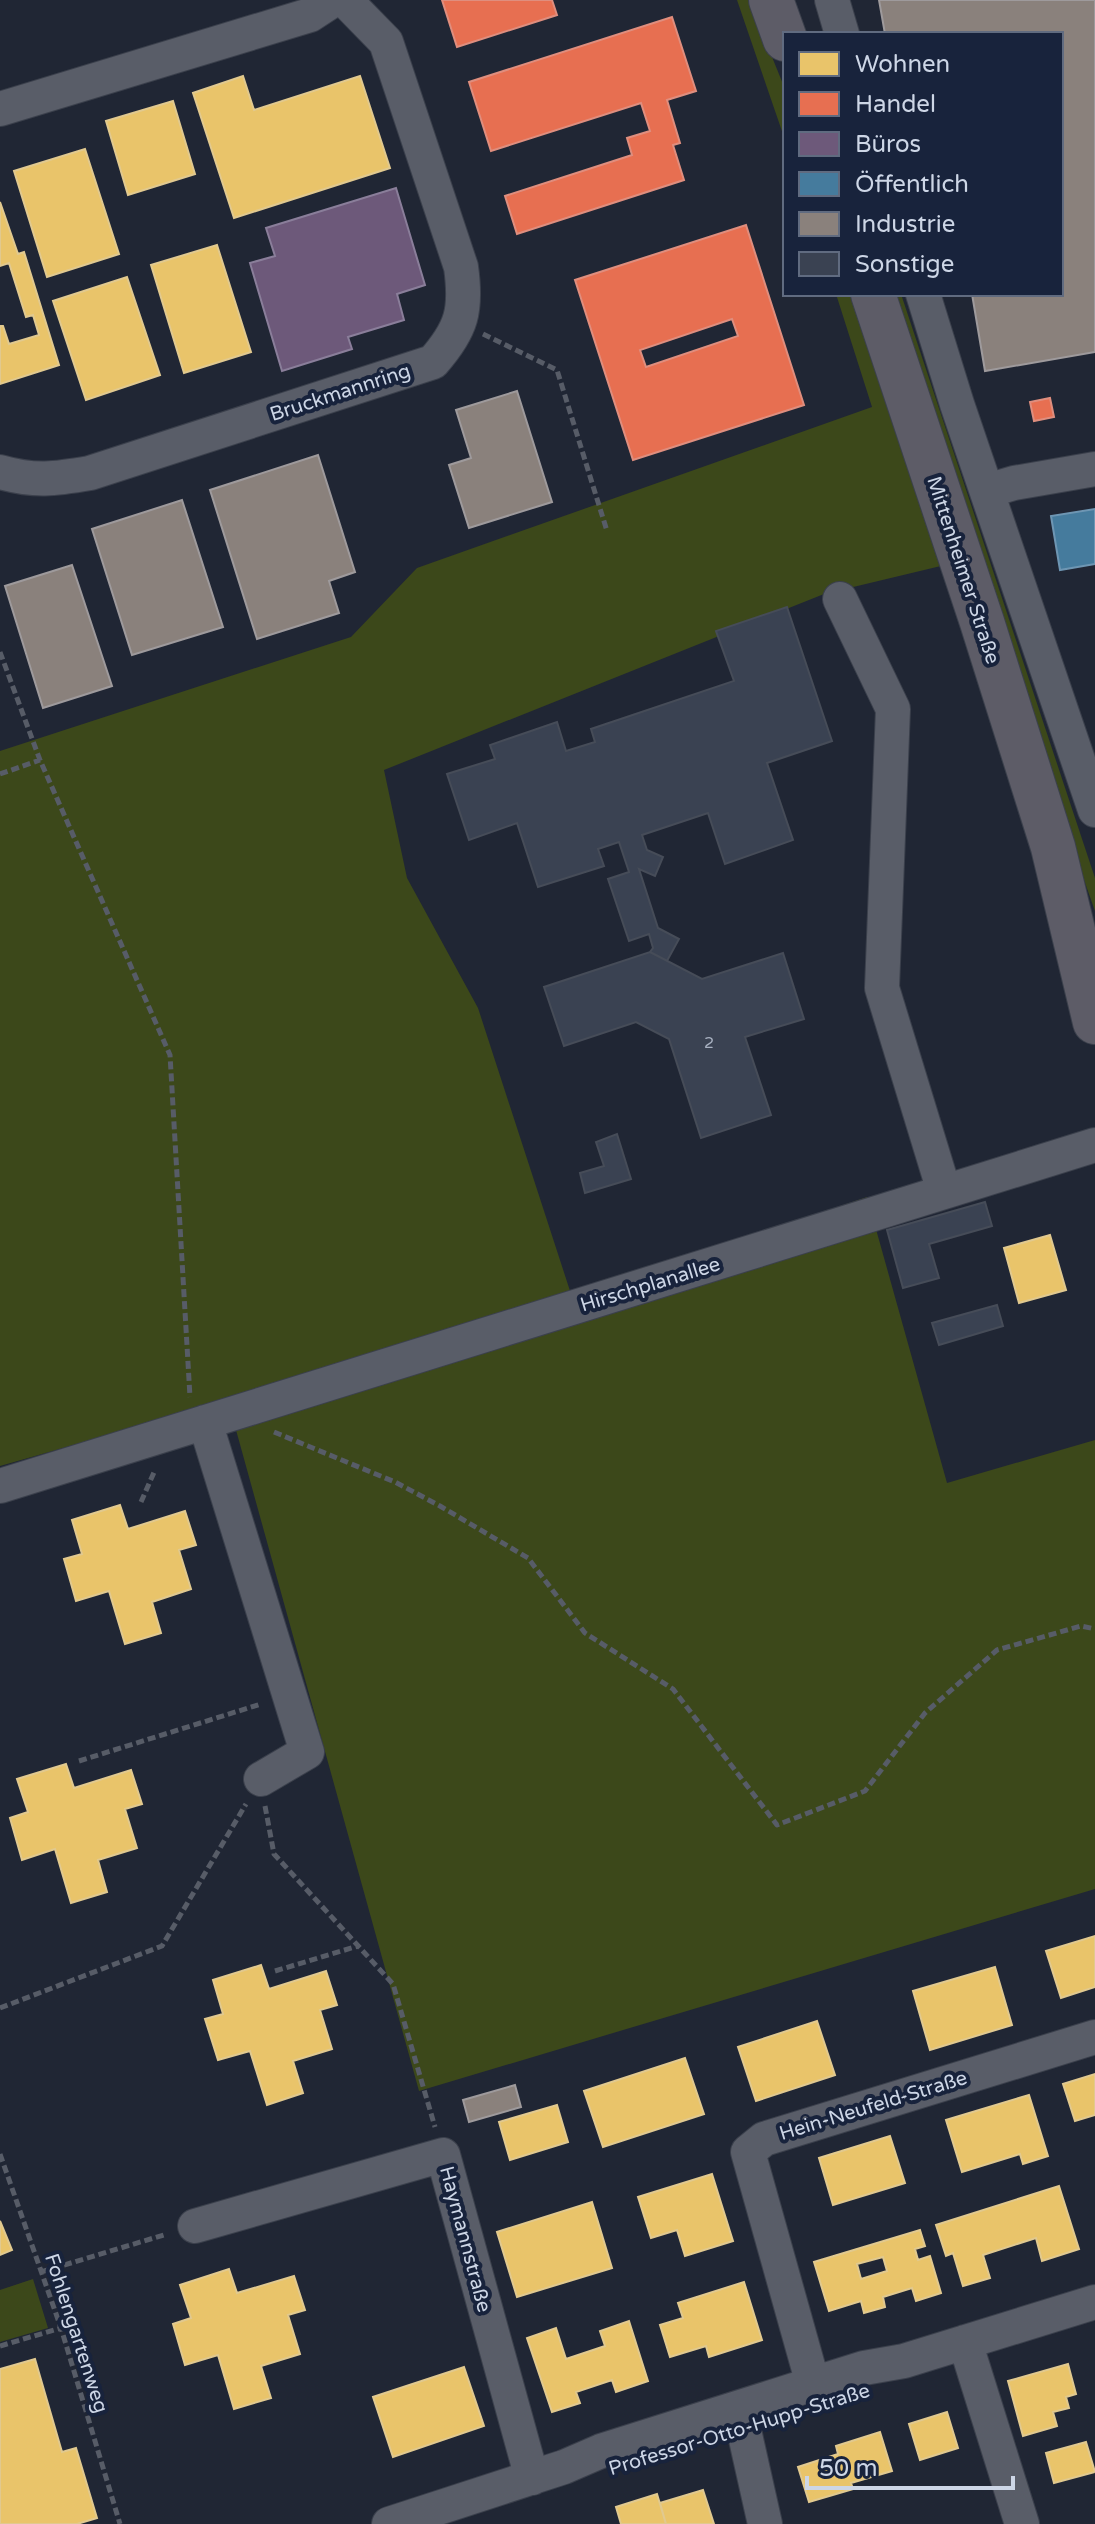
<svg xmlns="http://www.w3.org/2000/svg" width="1095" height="2524" font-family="'Varela Round',sans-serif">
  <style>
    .green { fill: #3c481a }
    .homes { fill: #e9c46a; stroke: #e1c98f; stroke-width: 2; fill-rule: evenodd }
    .shops { fill: #e76f51; stroke: #df8e7e; stroke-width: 2; fill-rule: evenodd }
    .offices { fill: #6d597a; stroke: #8a7e9a; stroke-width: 2 }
    .public { fill: #457b9d; stroke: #6e96b3; stroke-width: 2 }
    .industry { fill: #8a817c; stroke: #9e9a9c; stroke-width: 2 }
    .building { fill: #3a4252; stroke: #464c58; stroke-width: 2 }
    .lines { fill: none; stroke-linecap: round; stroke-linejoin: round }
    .minor-casing { stroke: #3b404c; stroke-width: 36 }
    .major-casing { stroke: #3b404c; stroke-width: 46 }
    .path { stroke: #575c67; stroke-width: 5; stroke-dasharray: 8 4; stroke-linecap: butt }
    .minor { stroke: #595d68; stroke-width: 34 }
    .major { stroke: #5d5c67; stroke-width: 44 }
    .labels { text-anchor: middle; stroke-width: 8; stroke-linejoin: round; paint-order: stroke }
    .number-label { font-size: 16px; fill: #a8b1c1 }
    .street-label { font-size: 20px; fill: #cdd6e6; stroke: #18233c }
  </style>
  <rect width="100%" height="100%" fill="#202634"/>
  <!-- green -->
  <path class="green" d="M737 0H749L785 89V140Z
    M836 294H858L945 565 824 594 384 770 407 878 478 1008 572 1297 867 1197 947 1483 1095 1440V1889L419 2091 228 1401 0 1466V751L351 637 417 568 872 407Z
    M888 294H901L1095 878V911L1037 747Z
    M33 2279 48 2328 0 2342V2290Z"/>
  <!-- homes -->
  <path class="homes" d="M243 76 254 110 360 76 390 168 234 218 193 93Z
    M173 101 195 174 128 195 106 121Z
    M85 149 119 254 47 277 14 171Z
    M0 202 18 254 24 252 59 365 0 384V326H3L9 344 39 335 33 315 26 317 9 263 0 266Z
    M217 245 251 352 184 373 151 265Z
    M127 277 160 375 86 400 53 301Z
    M1050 1235 1066 1290 1019 1303 1004 1248Z
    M120 1505 128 1529 185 1511 196 1545 179 1550 191 1589 152 1602 161 1633 125 1644 109 1591 76 1601 64 1559 82 1554 72 1520Z
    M66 1764 74 1788 131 1770 142 1804 125 1809 137 1848 98 1860 107 1892 71 1903 55 1849 22 1860 10 1818 28 1812 17 1779Z
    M1095 1936V1987L1061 1998 1046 1951Z
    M261 1965 269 1989 326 1971 337 2005 320 2010 332 2049 293 2061 303 2093 267 2105 250 2051 218 2060 205 2019 223 2014 213 1980Z
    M995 1967 1012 2025 930 2050 913 1991Z
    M817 2021 835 2075 756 2101 738 2047Z
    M685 2058 704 2114 603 2147 584 2091Z
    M1095 2074V2115L1075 2121 1063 2084Z
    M1029 2095 1048 2156 1023 2164 1020 2154 962 2172 946 2120Z
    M557 2105 568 2142 510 2160 499 2122Z
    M890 2136 905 2183 833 2205 819 2158Z
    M712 2174 733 2241 685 2256 677 2230 651 2238 638 2197Z
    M1059 2186 1079 2249 1042 2261 1036 2238 983 2255 990 2278 963 2286 953 2253 946 2256 936 2225Z
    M592 2202 612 2268 517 2297 497 2232Z
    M0 2221 12 2250 0 2255Z
    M920 2230 925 2246 915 2249 918 2260 930 2256 941 2293 916 2301 912 2288 883 2297 885 2307 864 2313 861 2301 829 2311 814 2262ZM883 2257 887 2271 861 2279 857 2264Z
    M229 2269 237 2293 294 2276 305 2310 288 2315 300 2354 261 2366 271 2398 234 2409 218 2355 185 2365 173 2324 191 2318 180 2285Z
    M744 2282 762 2340 709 2357 706 2346 670 2357 660 2325 683 2318 678 2303Z
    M629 2321 648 2381 616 2392 612 2380 576 2392 580 2403 552 2412 527 2338 556 2328 566 2359 605 2346 600 2331Z
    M35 2359 62 2452 76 2448 97 2518 77 2524H0V2369Z
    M1068 2364 1076 2394 1066 2397 1069 2408 1053 2412 1057 2426 1023 2436 1008 2381Z
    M464 2367 484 2426 393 2457 373 2397Z
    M947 2412 958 2448 920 2460 909 2424Z
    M880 2432 892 2471 851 2483 853 2489 809 2502 798 2467 838 2454 836 2446Z
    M1086 2442 1095 2472 1054 2483 1046 2453Z
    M703 2490 714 2524H666L660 2503Z
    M657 2494 666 2524H621L616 2507Z"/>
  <!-- shops -->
  <path class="shops" d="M442 0H552L557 15 457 47Z
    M672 17 696 91 667 100 680 143 673 145 684 180 517 234 505 196 632 155 627 138 650 131 641 103 491 151 469 82Z
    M746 225 804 405 633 460 575 280ZM732 319 738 336 646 367 640 350Z
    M1050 398 1054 417 1034 421 1030 402Z"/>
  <!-- offices -->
  <path class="offices" d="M396 188 425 285 397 294 404 320 348 337 352 349 282 371 250 263 275 256 266 228Z"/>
  <!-- public -->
  <path class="public" d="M1095 509V564L1060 570 1051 516Z"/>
  <!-- industry -->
  <path class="industry" d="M879 0H1095V352L985 371 972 294H1061V34H885Z
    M517 391 552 502 469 528 449 465 471 458 456 410Z
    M318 455 355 572 329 581 339 613 257 639 210 490Z
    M182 500 223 627 132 655 92 529Z
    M72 565 112 686 43 708 5 586Z
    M515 2085 521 2107 469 2122 463 2100Z"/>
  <!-- building -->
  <path class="building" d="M787 607 832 741 767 763 793 840 725 864 708 813 642 835 647 850 663 857 655 876 639 869 658 928 679 939 667 961 650 952 653 948 649 934 629 941 608 879 629 872 619 842 598 849 604 866 538 887 517 823 469 840 447 774 495 759 490 745 557 722 566 751 595 742 591 729 734 681 716 631Z
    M650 952 702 979 783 953 804 1019 745 1037 771 1115 701 1138 669 1039 636 1022 564 1046 544 987Z
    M617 1134 631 1179 585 1193 580 1173 604 1166 596 1142Z
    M985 1202 992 1226 929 1244 939 1278 903 1288 887 1230Z
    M997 1305 1003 1326 939 1345 932 1323Z"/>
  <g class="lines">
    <!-- minor casing -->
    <g class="minor-casing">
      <path id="minor" d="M832 0 842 34
        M0 109 310 15 333 0
        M923 294 957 404 1095 810
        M0 472C35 482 55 479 90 473L433 362C462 329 467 310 461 267L386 42 345 0
        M987 491 1014 483 1095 469
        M840 599 893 709 882 988 944 1191
        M205 1422 307 1752 261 1779
        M0 1486 1095 1145
        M195 2226 443 2155 532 2478
        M965 2342 1022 2524
        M813 2384 748 2152 764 2139 1095 2037
        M739 2408 765 2524
        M389 2524 564 2467 601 2451 813 2384 864 2368 904 2361 1095 2302"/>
    </g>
    <!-- major casing -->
    <g class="major-casing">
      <path id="major" d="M771 0 785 39
        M873 294 982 622 1053 847 1095 1022"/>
    </g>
    <!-- path -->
    <path class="path" d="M483 334 557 370 607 531
      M0 652 40 760 170 1055 190 1397
      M0 774 40 760
      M274 1432 395 1482 440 1506 528 1558 585 1633 673 1689 777 1825 865 1791 925 1713 997 1650 1081 1626 1095 1629
      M141 1502 155 1470
      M79 1761 261 1704
      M265 1806 274 1854 393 1984 435 2127
      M275 1971 358 1946
      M0 2008 162 1946 246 1804
      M0 2154 61 2328 120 2524
      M41 2272 167 2234
      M0 2346 61 2328"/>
    <!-- minor -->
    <use href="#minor" class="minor"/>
    <!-- major -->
    <use href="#major" class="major"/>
  </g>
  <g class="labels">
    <!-- number labels -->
    <g class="number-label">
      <text x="709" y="1048">2</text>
    </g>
    <!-- street labels -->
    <g class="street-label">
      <text transform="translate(340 392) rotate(-18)" y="7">Bruckmannring</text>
      <text transform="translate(964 570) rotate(72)" y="7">Mittenheimer Straße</text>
      <text transform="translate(650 1284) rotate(-17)" y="7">Hirschplanallee</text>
      <text transform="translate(873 2105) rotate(-17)" y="7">Hein-Neufeld-Straße</text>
      <text transform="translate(466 2239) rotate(75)" y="7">Haymannstraße</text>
      <text transform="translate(77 2333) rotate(72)" y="7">Fohlengartenweg</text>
      <text transform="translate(739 2429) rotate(-17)" y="7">Professor-Otto-Hupp-Straße</text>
    </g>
  </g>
  <!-- legend -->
  <rect x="783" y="32" width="280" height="264" fill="#18233c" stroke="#606b80" stroke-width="2"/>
  <rect x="799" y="52" width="40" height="24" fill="#e9c46a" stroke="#606b80" stroke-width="2"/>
  <text x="855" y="72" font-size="24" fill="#cdd6e6">Wohnen</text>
  <rect x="799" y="92" width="40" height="24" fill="#e76f51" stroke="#606b80" stroke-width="2"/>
  <text x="855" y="112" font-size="24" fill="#cdd6e6">Handel</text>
  <rect x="799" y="132" width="40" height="24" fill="#6d597a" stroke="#606b80" stroke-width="2"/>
  <text x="855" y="152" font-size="24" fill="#cdd6e6">Büros</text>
  <rect x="799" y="172" width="40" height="24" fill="#457b9d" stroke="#606b80" stroke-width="2"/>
  <text x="855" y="192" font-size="24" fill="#cdd6e6">Öffentlich</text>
  <rect x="799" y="212" width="40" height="24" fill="#8a817c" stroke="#606b80" stroke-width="2"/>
  <text x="855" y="232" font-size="24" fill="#cdd6e6">Industrie</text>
  <rect x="799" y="252" width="40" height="24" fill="#3a4252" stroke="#606b80" stroke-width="2"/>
  <text x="855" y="272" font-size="24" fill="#cdd6e6">Sonstige</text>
  <!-- scale -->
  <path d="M807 2476v12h206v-12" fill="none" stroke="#cdd6e6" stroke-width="4"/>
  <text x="819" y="2476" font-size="24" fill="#cdd6e6" stroke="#18233c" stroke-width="6" paint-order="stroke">50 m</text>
</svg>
